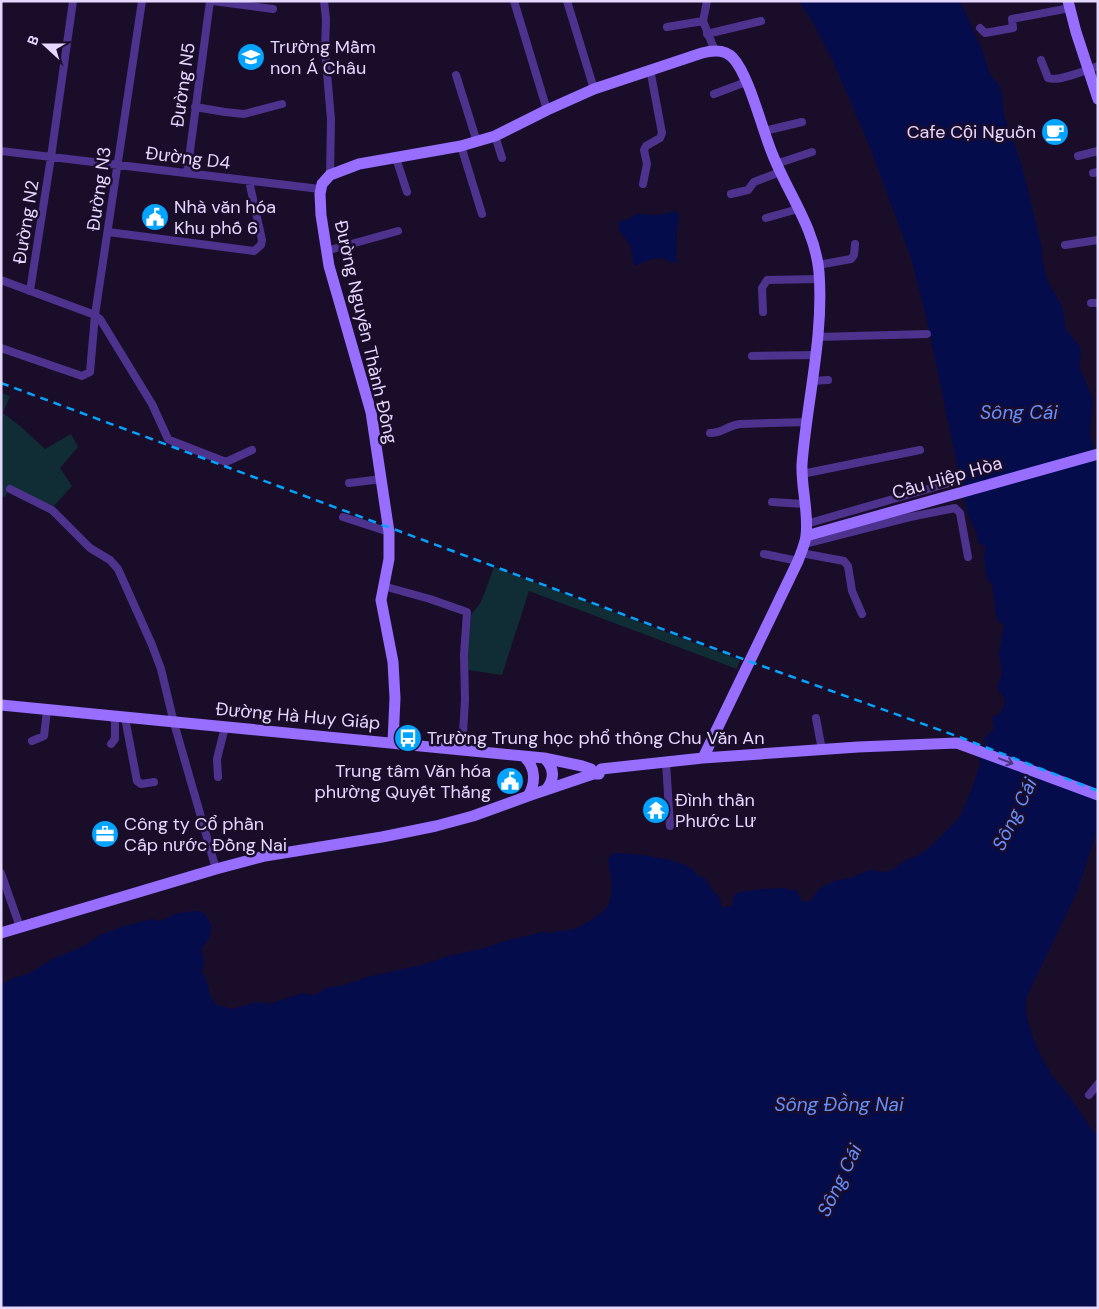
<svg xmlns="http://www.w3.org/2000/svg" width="1099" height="1309" font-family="'DM Sans',sans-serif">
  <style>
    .green { fill: #102d35 }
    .water { fill: #050c4c }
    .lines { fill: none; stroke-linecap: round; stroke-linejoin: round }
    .street { stroke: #4e338e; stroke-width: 8 }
    .secondary { stroke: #976eff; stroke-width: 11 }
    .rail { stroke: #03a4ff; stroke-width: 2.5; stroke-dasharray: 8 6; stroke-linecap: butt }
    .oneway { stroke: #4c347f }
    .labels { text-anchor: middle; stroke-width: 5; stroke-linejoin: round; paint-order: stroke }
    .poi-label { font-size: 18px; fill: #e6d7ff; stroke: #1a0d2a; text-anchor: start }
    .street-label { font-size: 18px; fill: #e6d7ff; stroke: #1a0d2a }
    .water-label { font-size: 19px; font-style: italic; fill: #6590ff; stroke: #1a0d2a }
  </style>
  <rect width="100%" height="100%" fill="#1a0d2a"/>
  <!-- green -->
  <path class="green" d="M1 393 10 396 3 413 20 426 45 449 71 434 78 447 60 468 72 486 53 507 8 491 5 497 1 496Z
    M494 567 740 660 737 669 529 591 502 675 468 670 467 656 471 615 481 602Z"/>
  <!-- water -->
  <path class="water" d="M799 1H960L982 49 990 75 1000 86 1002 95 1004 115 1022 166 1042 248V258L1047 280 1062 306 1066 330 1079 345 1081 355 1079 366 1093 399 1090 432 1098 473V828L1077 892 1027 996C1021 1016 1039 1054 1050 1072 1055 1081 1063 1087 1069 1096 1078 1107 1085 1119 1093 1131L1098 1135V1308H1V985L13 978 30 973 52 959 86 945 100 935 124 926 152 919 160 921 178 913 196 911 204 913 212 926 209 939 201 948 204 961 202 972C209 982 208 995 215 1004L231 1009 258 1002 270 1004 302 993 311 995 317 994 326 988 345 985 367 977 425 964 445 957 488 947 501 942 543 932 554 933 559 930C569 932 579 928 588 922 594 918 605 912 608 905 615 891 610 874 608 859L613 853C631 853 676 858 691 868 692 869 696 873 696 874 699 877 704 877 706 880 708 882 708 885 710 887 715 894 721 895 721 906L723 907 732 906C733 902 733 897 736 894 740 890 778 888 786 888L788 890H796L801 900 807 902 812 899 820 888 834 881 850 878 869 870 886 872 893 869 906 860 919 855 931 846 959 818 972 789 980 764 978 757 983 752 985 737 994 729 992 717 1000 714C1007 703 1006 698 997 688L1002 673 999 654 1004 625 997 620 992 585 987 579 984 558 986 547 978 543 977 534 967 512 926 316 911 258 870 147 832 59 812 21Z
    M675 211 679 215 677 229 676 263 669 262 664 258 652 259 634 266 631 247 619 230V221L627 220 637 214 660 215Z"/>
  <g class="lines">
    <!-- street -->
    <path class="street" d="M213 1 273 9
      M324 1 326 19 325 50 331 119 330 175
      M514 1 547 110
      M567 1 594 89
      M707 1 703 21 715 51
      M667 27 703 21
      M980 28 985 33 1013 28 1012 19 1070 8
      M707 34 761 21
      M1041 60 1048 78C1058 82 1087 70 1098 66
      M456 75 477 142
      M714 94 746 82
      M195 107 225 112 244 114 282 104
      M764 131 802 122
      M495 136 502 158
      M461 146 482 214
      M1 151 320 189
      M1078 156 1098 151
      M396 158 407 192
      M776 164 812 152
      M187 173 210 1
      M1093 173 1098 172
      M643 184 647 164 644 150 646 146 660 138 662 133 650 69
      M731 194 748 190 754 182 780 172
      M766 218 798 209
      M108 232 254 251 261 245 262 240 249 181
      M1065 245 1098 240
      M326 251 398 231
      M818 265 851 259 854 255 855 244
      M1 280 95 315 100 319 152 404 168 439 172 441 226 462 252 450
      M30 291 51 157 73 1
      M1091 303H1098
      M763 312 762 288 767 280 819 279
      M817 337 927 334
      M1 348 82 376 90 372 95 315 142 1
      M752 356 815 355
      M812 381 828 380
      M710 433C723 433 726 426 740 424L806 422
      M802 474 920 450
      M349 483 382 479
      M10 489 52 510 90 548 110 560 118 569 152 645 161 669 174 723 216 869
      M772 502 804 504
      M343 517 389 532
      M806 524 956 481
      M804 544 910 517 955 508 960 513 968 557
      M801 553 844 561 848 566 852 591 862 614
      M764 554 798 561
      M383 586 430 599 467 612 464 655 465 700 462 750
      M125 718 137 781 141 784 154 782
      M816 718 822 750
      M32 741 44 736 47 710
      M111 744 115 739V717
      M666 762 670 826
      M218 777 217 759 225 727
      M1 873 20 927
      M1089 1095 1098 1084"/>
    <!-- secondary -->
    <path class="secondary" d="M1068 1 1076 32 1098 99
      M806 536 1098 454
      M1 705 544 758 582 766 591 769
      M393 742 395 698 393 662 381 600 389 559V532L371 412 329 266 321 215 320 194 322 184 330 175 359 164 461 146 495 136 547 110 594 89 702 53C713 50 725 49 733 58 749 75 762 129 772 153 787 192 815 228 819 272 824 336 807 400 802 464 801 488 809 512 806 536 805 544 801 553 798 561L703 758
      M523 756C536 766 536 783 528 796
      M544 758C555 768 555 779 546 790
      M601 769 703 758 858 747 957 743 1098 795
      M1 933 216 869 265 856 382 837 436 826 473 816 528 796 593 774H599L601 769"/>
    <!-- rail -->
    <path class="rail" d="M1 383 751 662 962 738 1098 791"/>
  </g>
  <!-- one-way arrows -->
  <defs><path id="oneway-shaft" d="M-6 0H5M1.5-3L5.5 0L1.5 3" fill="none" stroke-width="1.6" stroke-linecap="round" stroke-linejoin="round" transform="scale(1.25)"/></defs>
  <use class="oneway" href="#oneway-shaft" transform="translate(1006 761) rotate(21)"/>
  <!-- icons -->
  <defs>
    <g id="school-disc" transform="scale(1.4375)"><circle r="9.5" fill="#03a4ff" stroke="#1a0d2a"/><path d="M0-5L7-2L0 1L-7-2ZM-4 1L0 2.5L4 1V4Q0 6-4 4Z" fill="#fff"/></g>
    <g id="cafe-disc" transform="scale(1.4375)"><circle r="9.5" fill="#03a4ff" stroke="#1a0d2a"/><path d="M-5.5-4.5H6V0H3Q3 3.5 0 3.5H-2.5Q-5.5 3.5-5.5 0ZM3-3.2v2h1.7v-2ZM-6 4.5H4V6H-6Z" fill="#fff"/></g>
    <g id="civic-disc" transform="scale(1.4375)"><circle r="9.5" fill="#03a4ff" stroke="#1a0d2a"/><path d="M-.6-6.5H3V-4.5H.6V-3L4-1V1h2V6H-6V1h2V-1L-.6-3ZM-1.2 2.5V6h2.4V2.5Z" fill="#fff"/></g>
    <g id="bus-disc" transform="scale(1.4375)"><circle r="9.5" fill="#03a4ff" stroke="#1a0d2a"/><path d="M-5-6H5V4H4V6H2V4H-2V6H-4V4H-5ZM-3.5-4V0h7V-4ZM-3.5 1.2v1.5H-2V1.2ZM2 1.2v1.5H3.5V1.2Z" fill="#fff"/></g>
    <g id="temple-disc" transform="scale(1.4375)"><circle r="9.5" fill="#03a4ff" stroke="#1a0d2a"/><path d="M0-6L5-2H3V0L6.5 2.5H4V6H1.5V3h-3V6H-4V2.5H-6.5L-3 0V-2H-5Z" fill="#fff"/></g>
    <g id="office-disc" transform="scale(1.4375)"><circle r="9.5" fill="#03a4ff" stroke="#1a0d2a"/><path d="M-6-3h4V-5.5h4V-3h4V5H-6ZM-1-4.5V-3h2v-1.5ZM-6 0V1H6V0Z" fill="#fff"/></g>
  </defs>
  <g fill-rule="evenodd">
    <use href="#school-disc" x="251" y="57"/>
    <use href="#cafe-disc" x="1055" y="132"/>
    <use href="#civic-disc" x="155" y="217"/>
    <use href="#bus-disc" x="408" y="738"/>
    <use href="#civic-disc" x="510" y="781"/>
    <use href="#temple-disc" x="656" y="810"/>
    <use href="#office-disc" x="105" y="834"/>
  </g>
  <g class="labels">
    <!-- poi labels -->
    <g class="poi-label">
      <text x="270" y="53">Trường Mầm<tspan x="270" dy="21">non Á Châu</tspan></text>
      <text x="1036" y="138" text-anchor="end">Cafe Cội Nguồn</text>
      <text x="174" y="213">Nhà văn hóa<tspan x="174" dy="21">Khu phố 6</tspan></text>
      <text x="427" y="744">Trường Trung học phổ thông Chu Văn An</text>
      <text x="491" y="777" text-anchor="end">Trung tâm Văn hóa<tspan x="491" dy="21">phường Quyết Thắng</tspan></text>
      <text x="675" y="806">Đình thần<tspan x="675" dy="21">Phước Lư</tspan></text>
      <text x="124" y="830">Công ty Cổ phần<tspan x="124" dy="21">Cấp nước Đồng Nai</tspan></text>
    </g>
    <!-- street labels -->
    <g class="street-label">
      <text transform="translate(183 85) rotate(-82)" y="6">Đường N5</text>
      <text transform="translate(188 158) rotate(7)" y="6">Đường D4</text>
      <text transform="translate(99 189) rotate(-82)" y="6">Đường N3</text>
      <text transform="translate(26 222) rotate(-81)" y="6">Đường N2</text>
      <text transform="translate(366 332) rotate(77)" y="6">Đường Nguyễn Thành Đồng</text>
      <text transform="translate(947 478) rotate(-16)" y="6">Cầu Hiệp Hòa</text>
      <text transform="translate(298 716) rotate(5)" y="6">Đường Hà Huy Giáp</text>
    </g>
    <!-- water labels -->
    <g class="water-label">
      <text x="1019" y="419">Sông Cái</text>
      <text transform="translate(1014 814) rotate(-64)" y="7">Sông Cái</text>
      <text x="839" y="1111">Sông Đồng Nai</text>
      <text transform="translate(839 1180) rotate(-64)" y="7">Sông Cái</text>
    </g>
  </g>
  <!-- border -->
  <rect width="1099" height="1309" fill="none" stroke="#e6d7ff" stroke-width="5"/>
  <!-- north arrow -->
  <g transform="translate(45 45) rotate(291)" stroke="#1a0d2a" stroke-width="4" paint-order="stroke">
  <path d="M0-4L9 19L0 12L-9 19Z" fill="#e6d7ff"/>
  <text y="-8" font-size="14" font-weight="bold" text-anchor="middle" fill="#e6d7ff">B</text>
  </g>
</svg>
